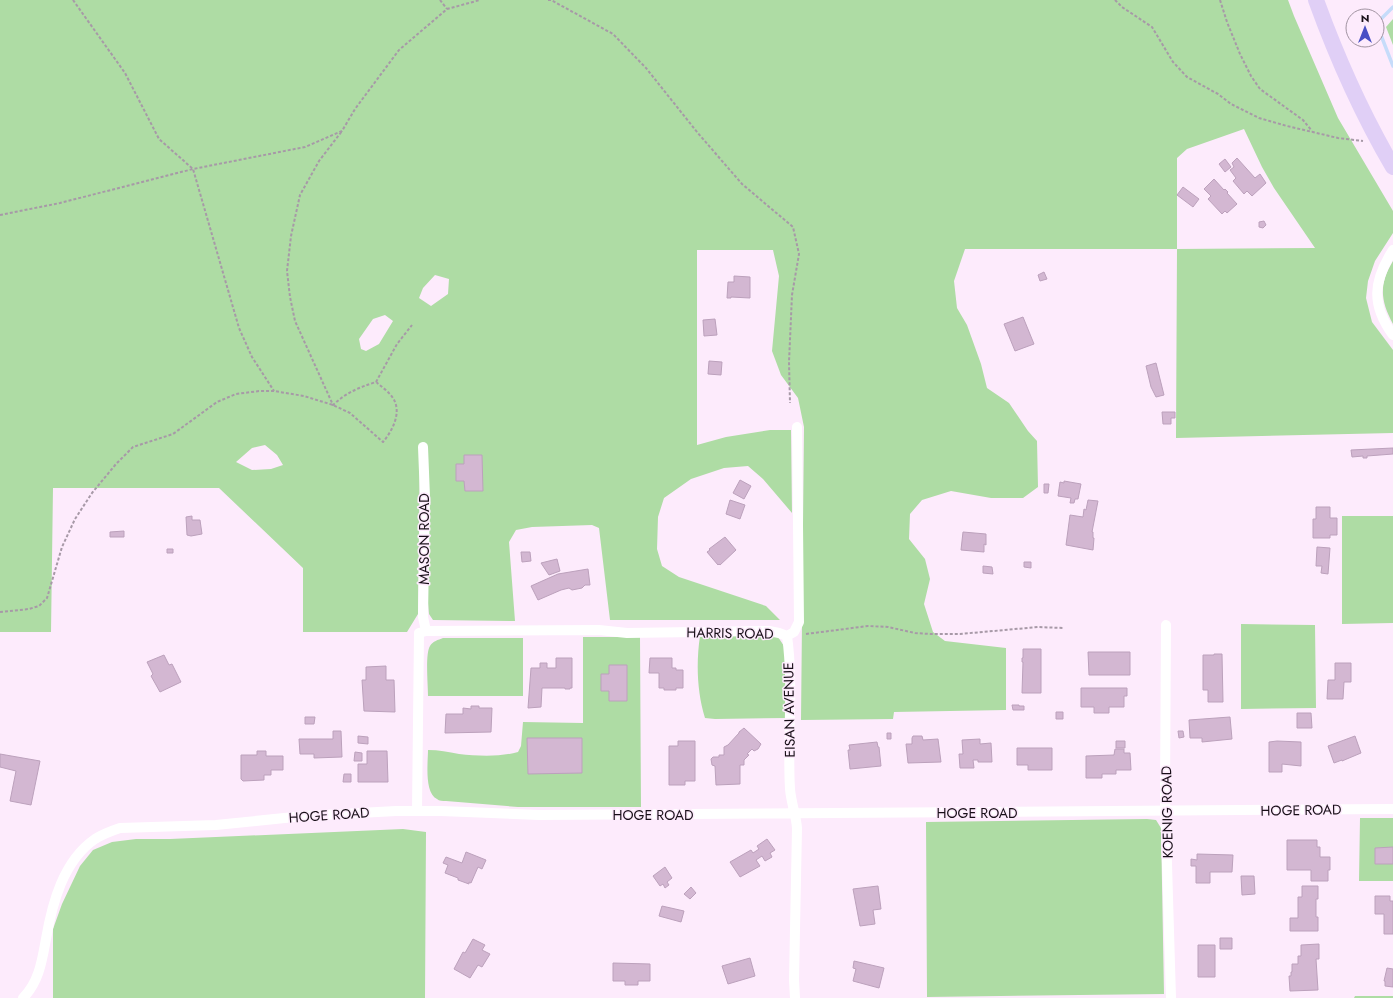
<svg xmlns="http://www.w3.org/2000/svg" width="1393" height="998" font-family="Jost,sans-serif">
<rect width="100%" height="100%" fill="#fdebfc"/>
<!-- green -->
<path fill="#aedca4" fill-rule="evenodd" d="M0,0H1288L1294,16L1338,118L1393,211V233L1375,261L1368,281L1366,298L1372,322L1393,350V433L1176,438L1177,249H965L954,281L957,308L967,325L981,364L987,388L1009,403L1028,431L1037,441L1038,487L1023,498H991L951,491L922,500L910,514L909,539L925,559L930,579L924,604L933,632L945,641L1006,648V710L894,712L893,719L801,720L804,427L798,398L781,375L772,351L779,276L773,250H697V445L726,437L770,430H791L792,513L763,479L748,466L724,468L691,479L664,498L658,517L657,549L662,566L679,577L766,606L780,620H610L599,528L592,525L532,527L516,530L509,542L515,621L433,620L429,614L428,603L420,445L418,614L407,632H303V568L219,488H53L51,632H0ZM1244,129L1262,167L1274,188L1315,248L1177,249V158L1187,149ZM435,275L449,279L448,294L431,306L419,298L423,288ZM385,315L393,321L379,344L366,351L361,349L359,339L373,319ZM265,445L277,455L283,465L271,469L252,470L236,462L252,448Z
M1393,19V45L1386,27Z
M1393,261V324C1380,300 1379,284 1393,261Z
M1342,516H1393V623L1342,624Z
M1241,624L1315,625L1316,708L1241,709Z
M700,636H770L778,637L784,646L786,657V718L715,719L705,718C697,692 696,663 700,636Z
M583,637H640L641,807H518L446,801C443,801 439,801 437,799C424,793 428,762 428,750C439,750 448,752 459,754C478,756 500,757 518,752L521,746L523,722L583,723Z
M443,638H523V696H428C428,684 425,654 430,646C433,641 438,640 443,638Z
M1360,818H1393V881H1359Z
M1147,819L1156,820L1161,828L1164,994L927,997L926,822Z
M403,829L426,832L425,998H53V929L62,904L80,866L93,850L112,842L136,839H170Z
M1355,996H1393V998H1354Z"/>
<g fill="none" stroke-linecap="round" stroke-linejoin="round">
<!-- stream -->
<path stroke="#c6dcfa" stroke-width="3.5" d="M1377,23L1393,7
M1377,25L1393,66"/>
</g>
<!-- building -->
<path fill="#d3b7d2" stroke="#bca1bc" d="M1237,158L1255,178L1260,174L1266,183L1252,196L1247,191L1244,194L1233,181L1236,178L1230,170L1234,167L1232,163Z
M1225,159L1231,167L1225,172L1219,164Z
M1214,179L1224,190L1225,189L1228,192L1227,193L1237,204L1227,213L1225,211L1222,214L1208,199L1211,196L1204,189Z
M1183,187L1199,199L1193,207L1177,195Z
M1264,221L1266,225L1263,228L1259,227V222Z
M1044,272L1047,279L1040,281L1038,275Z
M734,276L750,277V298L731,297V298H727L728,282H734Z
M1023,317L1034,344L1015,351L1004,324Z
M715,319L717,335L704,336L703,320Z
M709,361L722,362L721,375L708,374Z
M1156,363L1164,395L1156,397L1151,387L1146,366Z
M1162,412H1175V418H1171V424H1163Z
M1393,448V454L1367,456V458H1363V456L1352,457L1351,450Z
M464,455H482L483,491H465L464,481H456V464H464Z
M740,480L751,486L744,499L733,493Z
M1064,481L1081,484L1078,499H1075L1074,503H1070L1071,498L1058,496L1060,482L1064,483Z
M1044,484H1049L1048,493H1044Z
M730,500L745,505L740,519L726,514Z
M1088,500L1098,501L1092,532H1093V538H1094L1093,550L1066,545L1070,515L1083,517L1084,509L1086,510Z
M1316,507H1330V518H1337V535H1330V538H1313V519H1316Z
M192,516V520H200L202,534L191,536L187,535L186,517Z
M124,531V537H110V532Z
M963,532L986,534V545L984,544V552L961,550Z
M725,537L736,550L720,565L719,564L718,565L707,552L710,550L709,549Z
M1317,547L1330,548L1328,574L1321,573L1322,566H1316Z
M167,549H173V553H167Z
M521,552H530L531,561L522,562Z
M557,559L560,571L549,575L541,563Z
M1024,562H1031V568L1024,567Z
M983,566L992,567L993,574L983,573Z
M588,569L590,585H585L582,588L572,590L569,588L561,590L538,600L531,586L558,574Z
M1023,649H1041V693H1022L1023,662H1022V658H1023Z
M1088,652H1130V675H1089Z
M1214,654H1222L1223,702H1208V690H1203V655H1214Z
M164,655L169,665L172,664L181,682L160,692L151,676L153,674L147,662Z
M556,658H572V688H570V689H565V688H542L541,707L528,708L531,668H540V663H547V668H556Z
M650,658H672V668H676V670H683V688H676V690H664V688H659V673H649Z
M1335,663H1351V682H1344L1343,699H1327L1328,680H1335Z
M609,665H627V701H609V691H601V674H609Z
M386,666V680H394L395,712L364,711L362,680H366V667Z
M1081,688H1127V696H1124V707H1109V713H1094V707H1081Z
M1012,705H1019V706H1024V710H1013Z
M471,706H479V708H492L491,732L445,733L446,714H463V708L471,709Z
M1056,712H1063V719H1056Z
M1297,713H1311L1312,728H1297Z
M305,717H315L314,724H305Z
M1230,717L1232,739L1202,742V738H1190L1189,720Z
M744,728L761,744L758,749L754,751L752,749L747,754L749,755L744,760V765H740V784L716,785L715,766L712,765L711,759L713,757H719V755H724V747L728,745L739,733V732Z
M333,731H341L342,757L314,758V754H300L299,739H333Z
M1178,731H1183L1184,737L1179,738Z
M887,733H891V739H887Z
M358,736L368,737V744L358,743Z
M913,736H922L923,740L938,739L941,762L908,763L906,744H912V738Z
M1355,736L1361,753L1342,761V760L1334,763L1328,746Z
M527,738H582V773L528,774Z
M980,739V744L991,743L992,762H978V760H973L974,768H960L959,754H963L962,740Z
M678,741H695V781H685V785H669V746H678Z
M1116,741H1125V748H1116Z
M1277,741L1301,742V766L1282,764V772H1269V742Z
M877,742L878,747H879L881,766L850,769L848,750H850L849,745Z
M1017,748H1052V770H1028V765H1017Z
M1115,749H1124V753H1130L1131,770H1116V774H1102V778H1086V756L1114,755Z
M257,751H266V756H283V770H271V775H264V780L243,781L241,779V755H257Z
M367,751H387L388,782H358V764H367Z
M355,752L362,753V761H354Z
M0,754L40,761L31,805L10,801L16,771L0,767Z
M344,774H351V782H343Z
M767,839L775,850L770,853L772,857L765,861L762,856L756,860L760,866L740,877L730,862L751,850L753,853L759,849L757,846Z
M1287,840H1317V847H1320V857H1330V870H1328V881H1311V870H1287Z
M1393,847V864H1375V848Z
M466,852L486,860L482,869L478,867L471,883L469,882V884L458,880V878L445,873L448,865L443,863L446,857L462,863Z
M1197,854L1233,855L1232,872H1210V883H1196V866H1191V859L1197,860Z
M665,867L672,878L667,882L669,885L665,888L663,884L660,886L653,876Z
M1241,876H1254L1255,894L1242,895Z
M878,886L881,909L873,910L875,924L860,926L853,889Z
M1302,886H1318V899H1316V917H1318V931H1290V918H1298V897H1302Z
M691,887L696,893L690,899L684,894Z
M1375,896H1390V901H1393V934H1384V914H1375Z
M662,906L684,911L681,922L659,916Z
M1220,938H1232V949H1220Z
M473,939L485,945L482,950L490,954L482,967L478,965L470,978L454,969L463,952L465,953Z
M1319,944V959H1316L1318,990L1290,991L1289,976H1291V972H1292V964H1298V956H1301V945Z
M1198,945H1215V977H1198Z
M750,958L755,976L728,984L722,966Z
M854,961L884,968L879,988L853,981L856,969L853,968Z
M613,963L650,964V981H638V985H625V981H613Z
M1387,968L1393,969V987L1385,986V981H1384Z"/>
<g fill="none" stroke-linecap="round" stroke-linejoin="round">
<!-- path -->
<path stroke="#a799a7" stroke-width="2" stroke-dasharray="3 2" stroke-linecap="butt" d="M73,0L125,73L159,139L193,169L239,328L252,357L274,391
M440,0L447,9
M548,0H551L613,34L646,68L697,132L742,184L793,227L799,254L792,295L789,362L790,403
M1115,0L1122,7L1152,27L1173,62L1187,77L1218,94L1231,104L1259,118L1287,126L1338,138L1363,141
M1220,0L1227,22L1240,54L1251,76L1260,89L1303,120L1312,131
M0,215L60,203L193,169L305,147L342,131L355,109L399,50L447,9L480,0
M376,382L397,344L412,325
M0,612L29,609L39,606L47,598L62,547L75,519L92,493L116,464L133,447L173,434L217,402L236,394L259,391H274L304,396L333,405L350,413L383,442C393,430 402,412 393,398C389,392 382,387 376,382C358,388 347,392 333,405L295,321L290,297L287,271L291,236L300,195L319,161L342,131
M806,634L868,626L888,627L915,633L930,634H960L1038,627L1063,628"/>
<!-- street -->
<path stroke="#fff" stroke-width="10" d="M1393,250C1373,281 1371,305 1393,335
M423,447L425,497L423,617L426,631
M1166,625L1165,797L1171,998
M787,636C794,686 787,738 790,789C791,802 796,815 797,828L794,980L795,998
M787,636L794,632L799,622L797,427
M417,811L419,633L426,631L599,630L627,633L769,631L779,633L787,636
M23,998C39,982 42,961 46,939C52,904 63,861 95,839C103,834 111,831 120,828L216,825L304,816L396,811H441L539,815L1393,809"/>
<!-- primary -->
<path stroke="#e0cff6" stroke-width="16" d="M1316,0C1337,58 1362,114 1393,167"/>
</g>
<g text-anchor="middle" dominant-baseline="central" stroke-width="3" stroke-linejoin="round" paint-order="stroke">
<!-- street labels -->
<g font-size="14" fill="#180f18" stroke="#fdebfc">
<text transform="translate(424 539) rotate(-90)">MASON ROAD</text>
<text transform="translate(730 633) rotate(1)">HARRIS ROAD</text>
<text transform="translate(789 710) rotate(-91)">EISAN AVENUE</text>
<text transform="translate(1301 810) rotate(-1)">HOGE ROAD</text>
<text transform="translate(1167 812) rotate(-91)">KOENIG ROAD</text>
<text x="977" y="813">HOGE ROAD</text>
<text transform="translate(329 815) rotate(-4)">HOGE ROAD</text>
<text x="653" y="815">HOGE ROAD</text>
</g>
</g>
<!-- north arrow -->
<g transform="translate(1365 28)"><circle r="19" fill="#fdebfc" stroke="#a193a1"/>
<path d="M0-3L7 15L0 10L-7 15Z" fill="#484fc5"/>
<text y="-6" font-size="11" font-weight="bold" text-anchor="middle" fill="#180f18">N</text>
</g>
</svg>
